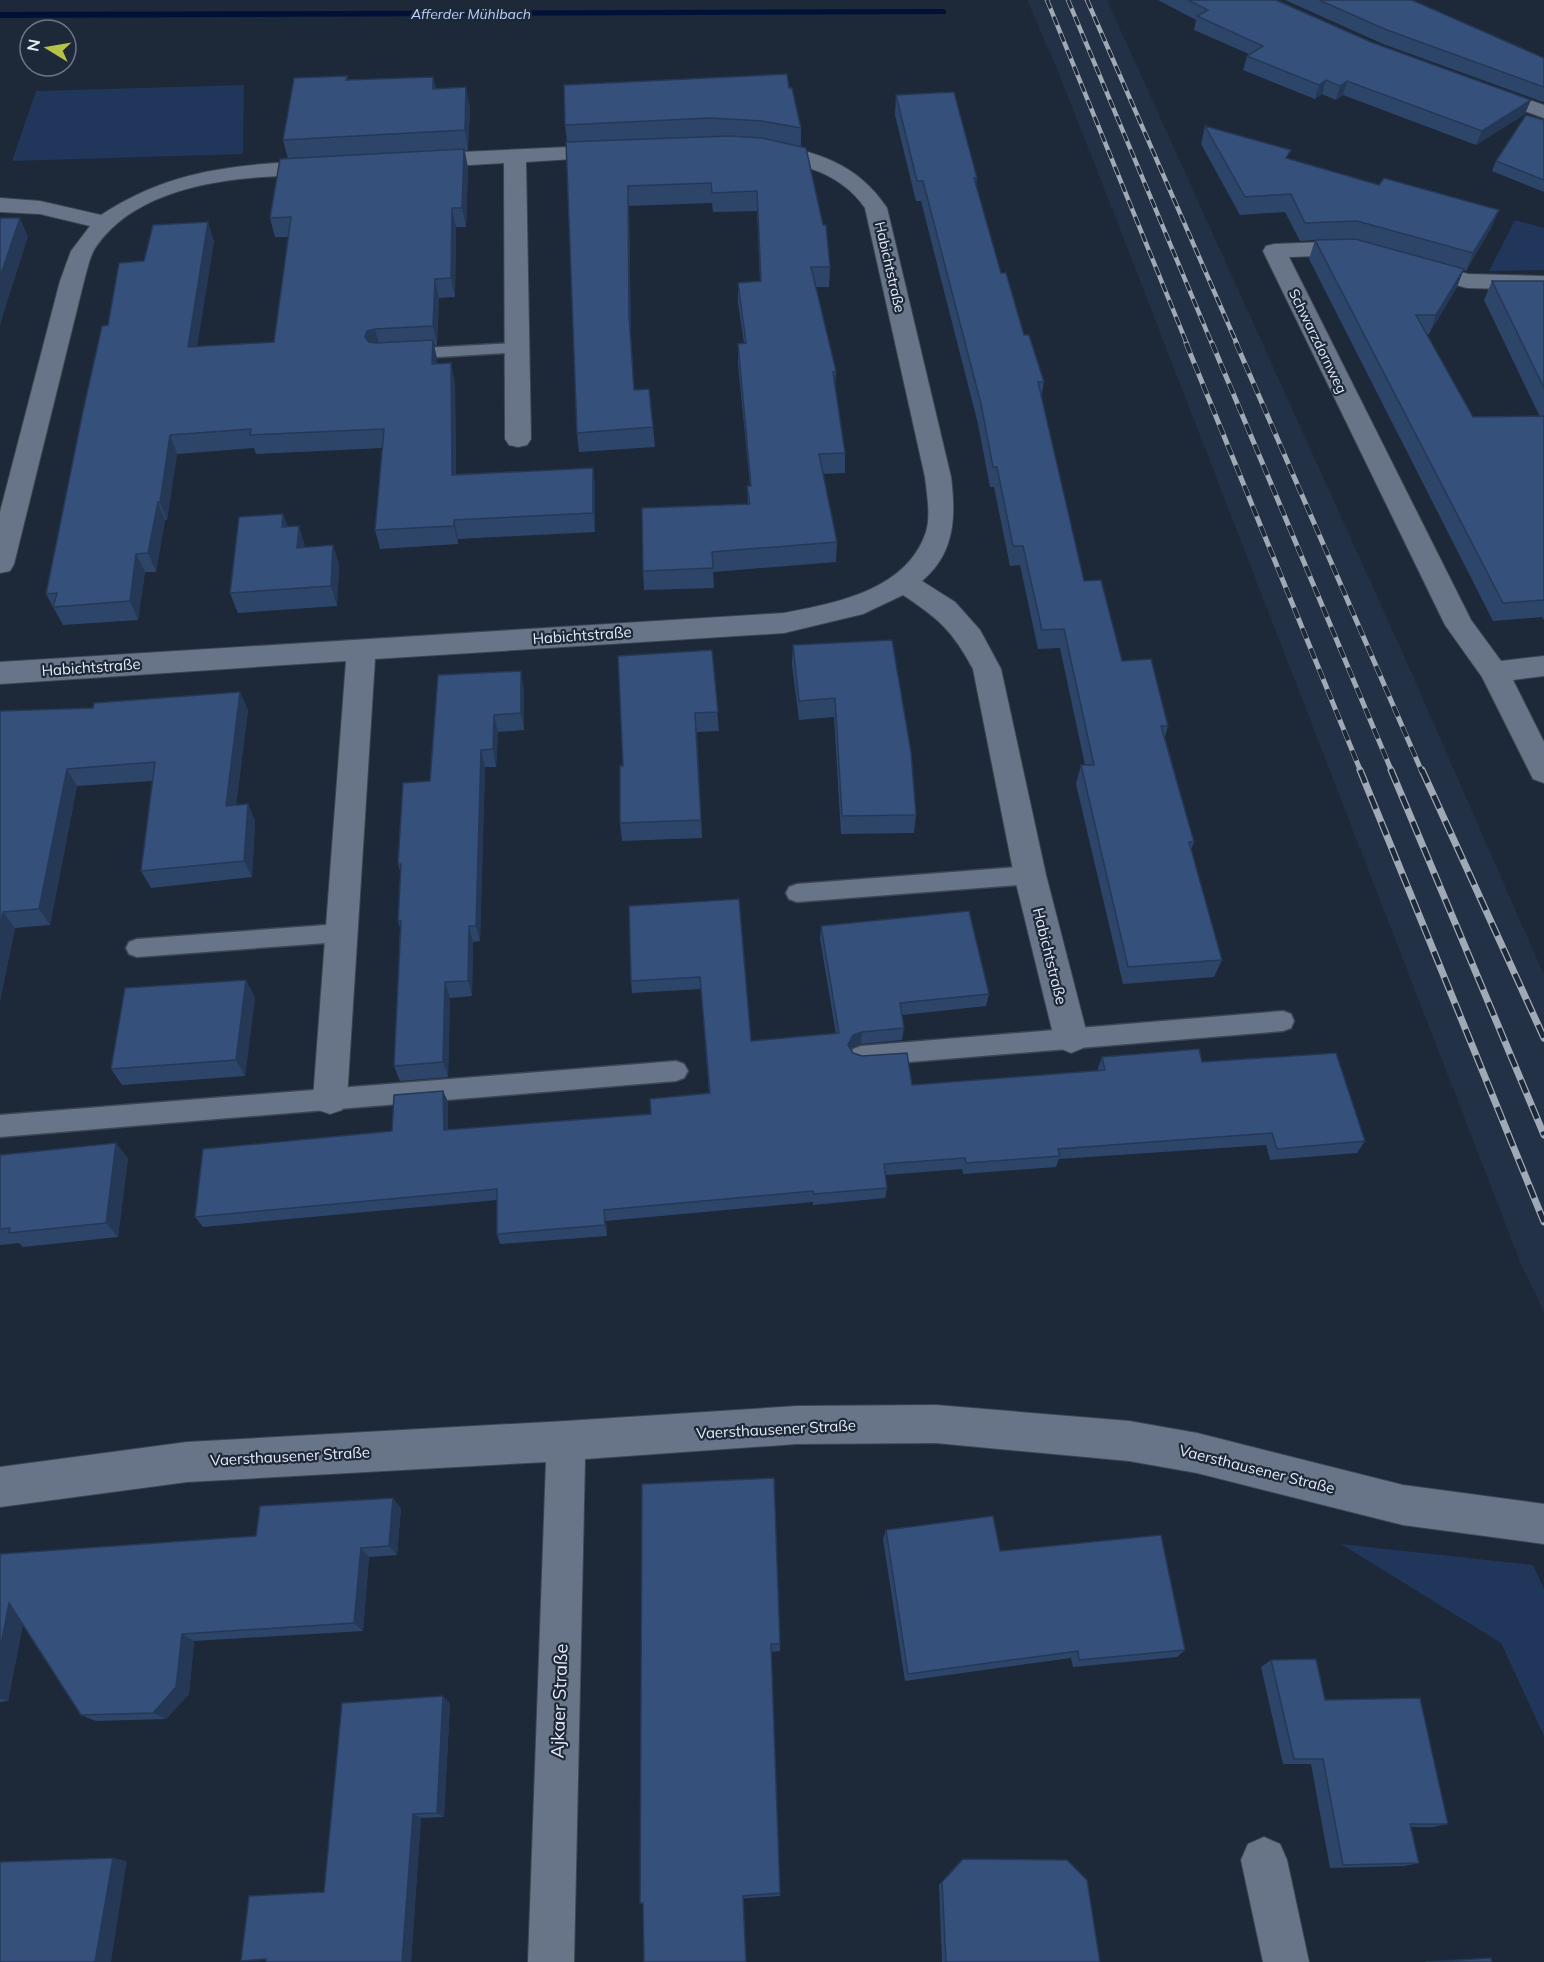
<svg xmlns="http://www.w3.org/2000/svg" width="1544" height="1962" font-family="Mulish,sans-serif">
<rect width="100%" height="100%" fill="#1d2838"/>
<!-- built -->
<path fill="#233146" d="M1027,0H1107L1405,658L1544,975V1312L1521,1264L1113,211L1057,69Z"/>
<!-- green -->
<path fill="#20365a" d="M244,85L243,154L12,161L36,91Z
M1515,220L1544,228V270L1489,271Z
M1341,1544L1533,1565L1544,1589V1736L1501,1643Z"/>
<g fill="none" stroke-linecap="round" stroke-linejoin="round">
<!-- stream -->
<path fill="#001137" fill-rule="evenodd" d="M943,9L946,10V14L0,18V12Z"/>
<defs>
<path id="lane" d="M515,343L521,344L523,348L521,352L406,359L400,358L398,354L400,350L406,349Z
M1030,866L1038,869L1041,875L1038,881L1030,884L797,902L789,899L786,893L789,887L797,884Z
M340,924L348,927L351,933L348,939L340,942L137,957L129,954L126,948L129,942L137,939Z
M1283,1011L1291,1014L1294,1021L1291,1028L1283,1031L861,1066L853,1063L849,1056L853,1049L861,1046Z
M676,1061L684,1064L688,1071L684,1078L676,1081L0,1137V1115Z"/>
<path id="street" d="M1487,85L1544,105V118L1480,95L1477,91L1480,87Z
M765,143C816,151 857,163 887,208L951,477C956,517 955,553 922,581L955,602L980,630L1001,669L1046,875L1088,1038L1083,1048L1071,1053L1059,1048L1054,1038L1014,875L973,669C952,630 939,619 903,595L863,614L784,633L375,659L347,1099L342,1110L330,1114L318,1110L313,1099L346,661L0,684V662L784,613C836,603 907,590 926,532C931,515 927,495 925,477L865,208C840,171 798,164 757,154L754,149L757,144Z
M611,145L619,146L622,151L619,156L526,162L531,439L527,445L518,447L509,445L505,439L504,163L420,168L412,166L409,161L412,156L420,154Z
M324,160L332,162L335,167L332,172C310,177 285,175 262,177C203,181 128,196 94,250C89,259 87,271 84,281L14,564L10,571L0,573V512L60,281L71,251L90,226L40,214L0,212V198L40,201L101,215C174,167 240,165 324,160Z
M1350,241L1366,245L1369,250L1366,255L1358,257L1350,255L1289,257L1471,620L1501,661L1544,656V676L1513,680L1544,742V783L1533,779L1482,677L1445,625L1263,251L1266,246L1274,244Z
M1416,260L1468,274L1544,276V290L1467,288L1408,272L1404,267L1408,262Z
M936,1405L1129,1421L1197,1433L1403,1485L1544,1504V1544L1403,1525L1197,1473L1129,1461L936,1443L797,1444L585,1459L574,1962H528L546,1462L187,1482L0,1507V1467L187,1442L566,1421L797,1406Z
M1264,1837L1280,1844L1287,1860L1309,1962H1263L1241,1860L1248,1844Z"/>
</defs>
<!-- lane casing -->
<use href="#lane" stroke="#3d4553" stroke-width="3"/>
<!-- street casing -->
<use href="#street" stroke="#3d4553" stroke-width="2"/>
<!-- lane -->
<use href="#lane" fill="#687588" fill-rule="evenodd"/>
<!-- street -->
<use href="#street" fill="#687588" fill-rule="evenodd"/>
<defs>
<path id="rail-far2" d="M1047,0L1187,344
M1068,0L1212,344
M1087,0L1237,344"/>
<path id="rail-far1" d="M1186,343L1361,772
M1212,343L1392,772
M1236,343L1422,772"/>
<path id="rail" d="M1360,770L1544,1222
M1391,770L1544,1135
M1422,770L1544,1038"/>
</defs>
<!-- rail-far2 casing -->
<use href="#rail-far2" stroke="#a0a9b5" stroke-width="4.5"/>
<!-- rail-far1 casing -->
<use href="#rail-far1" stroke="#a0a9b5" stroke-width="5"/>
<!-- rail casing -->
<use href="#rail" stroke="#a0a9b5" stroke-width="7"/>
<!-- rail-far2 -->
<use href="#rail-far2" stroke="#1d2838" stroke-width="3" stroke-dasharray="9" stroke-linecap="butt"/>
<!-- rail-far1 -->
<use href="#rail-far1" stroke="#1d2838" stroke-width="4" stroke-dasharray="11" stroke-linecap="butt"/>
<!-- rail -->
<use href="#rail" stroke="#1d2838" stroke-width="4.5" stroke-dasharray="14" stroke-linecap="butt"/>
</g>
<!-- wall -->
<path fill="#2e456a" d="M1158,0H1276L1525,114L1476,145L1343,95L1336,100L1322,94L1315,99L1243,70L1247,56L1249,54L1194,30L1196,20Z
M1285,0H1412L1544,58V101L1543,102L1383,44Z
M347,76L348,80L433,77L436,89L470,107L468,150L465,151L468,168L466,227H456L455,297L439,298L437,345H434L437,359L436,364L455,382L456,474L593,468L595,487V532L458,539V544L380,549L375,530L383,448L256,454L254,448L177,454L167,520H165L156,572H145L138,620L63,625L46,594L108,325L144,261L214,241L197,346L274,342L289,237H275L270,218L288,159L283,140Z
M789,88L801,128V147L830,267L829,287H816L836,371L835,388L845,453V473L823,474L837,542L836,562L713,572L714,588L644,590L643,571L748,504L747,486H750L738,364V344L744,343L738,303V283L760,281L757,211L713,212L712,203L629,206L631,336L634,390L653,427L655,447L579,452L577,433L567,142L565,125Z
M896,95L977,178L976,186L1001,273L1024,335L1044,382L1041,398L1084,581L1122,661L1168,726L1165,737L1194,842L1191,850L1222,960L1214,977L1123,984L1076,784L1081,765H1085L1060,648L1038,649L1020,565L1010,566L994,487H990L978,424L921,201H916L895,115Z
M1544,120V192L1492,171L1496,161Z
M1205,126L1289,159L1379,185L1499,210L1491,228L1466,271L1463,270L1457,287L1429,334H1426L1473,417H1540L1484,300L1492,281H1544V620L1542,617L1493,621L1309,259L1315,240L1300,241L1285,212L1240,215L1201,144Z
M283,514L288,527L305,546V547L333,545L339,565L337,606L238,613L230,593Z
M793,645L911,752L916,815L914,833L841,834L834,717L799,720L792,665Z
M712,650L719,731L697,732L702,838L622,841L620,823L623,766Z
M438,675L524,689V730L498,732L496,767H485L480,941L473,942L472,996L450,998L448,1077L400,1081L394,1066L400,928L398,921L401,874L398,864L430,781Z
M240,692L248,710L236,805L248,804L255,821L252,877L151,888L141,871L152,781L77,786L50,925L15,928L0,1001V711L93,708Z
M739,899L751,1041L836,1034L820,939L821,926L989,994L986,1006L902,1015L904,1028L902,1040L861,1044L852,1047L851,1050L853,1053L912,1085L1098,1071V1068L1102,1057L1202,1062L1365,1141L1357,1153L1270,1160L1266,1145L1059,1159L1056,1167L963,1174L962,1169L885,1175L887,1188L885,1198L813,1205V1202L606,1221L607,1236L500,1244L497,1234V1200L203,1227L195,1217L392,1131L443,1091L448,1102V1130L651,1114L709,1093L701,989L632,993L631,981Z
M255,997L245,1076L122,1085L111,1069Z
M0,1155L128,1158L118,1237L23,1247L19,1243L0,1245Z
M642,1484L780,1644V1651L771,1652L780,1896L643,1905L640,1903Z
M401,1508L397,1555L369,1557L363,1631L194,1641L189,1694L166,1719L96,1721L81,1715L23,1624L8,1701L0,1702V1554L256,1536Z
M886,1530L1000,1551L1185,1650L1177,1657L1073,1667L1071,1658L905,1681L883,1539Z
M1271,1660L1325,1700L1448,1824L1433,1827H1411L1419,1863L1404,1866L1330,1868L1311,1764H1283L1261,1667Z
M450,1703L444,1817L421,1818L411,1962H266V1960L241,1961L324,1892Z
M963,1859L1100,1962H942L939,1885L959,1862Z"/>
<!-- shaded-wall -->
<path fill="#253856" d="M433,77L437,97L433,89Z
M1326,80L1322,94L1315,99L1319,85Z
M1347,81L1343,95L1336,100L1340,86Z
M466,87L470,107L468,150L465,130Z
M1531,100L1525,114L1476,145L1482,131Z
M464,149L468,168L466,227L462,208Z
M628,186L629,206L631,336L636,410L629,316Z
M452,208L456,227L455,297L451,278Z
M1499,210L1491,228L1466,271L1473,253Z
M20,218L28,237L4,312L0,326V277Z
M208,222L214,241L194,366L188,347Z
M1464,269L1457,287L1429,334L1436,315Z
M435,279L439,298L437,345L433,326Z
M375,329L380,348L372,350L365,337L367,331Z
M433,340L437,359L436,383L432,364Z
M451,363L455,382L456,493L452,475Z
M170,435L177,454L167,520L160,502Z
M593,468L595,487V532L593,513Z
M158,502L165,520L156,572L148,553Z
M283,514L290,534L282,527Z
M454,520L458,539V544L454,526Z
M299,526L305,546L304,568L297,548Z
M333,545L339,565L337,606L331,586Z
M136,554L145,572L138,620L130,601Z
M521,671L524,689V730L521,713Z
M240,692L248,710L234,823L226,806Z
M494,715L498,732L496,767L493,749Z
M481,750L485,767L480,941L476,926Z
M67,769L77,786L50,925L39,909Z
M248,804L255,821L252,877L244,861Z
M3,912L15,928L0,1001V926Z
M469,926L473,942L472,996L468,981Z
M246,980L255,997L245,1076L236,1060Z
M445,982L450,998L448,1077L443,1062Z
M862,1032L861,1044L852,1047L847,1057L848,1045L853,1035Z
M443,1091L448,1102V1142L444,1130Z
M116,1143L128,1158L118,1237L106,1223Z
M604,1210L606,1221L607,1236L605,1225Z
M393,1498L401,1508L397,1555L389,1546Z
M361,1548L369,1557L363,1631L354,1623Z
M9,1603L25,1611L8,1701L0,1698V1650Z
M182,1634L194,1641L189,1694L166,1719L153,1713Z
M443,1696L450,1703L444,1817L437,1813Z
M413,1814L421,1818L411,1962H402Z
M113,1858L127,1861L111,1962H95Z"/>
<!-- building -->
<path fill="#35507b" stroke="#253856" stroke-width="1.5" d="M1188,0H1276L1371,42L1531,100L1482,131L1347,81L1340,86L1326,80L1319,85L1247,56L1263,46L1197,16L1208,10Z
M1319,0H1412L1544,58V87L1387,30Z
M787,74L789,88H792L801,128L762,121L711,118L565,125L564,85Z
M347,76L346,80L433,77V89L466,87L465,130L283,140L294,78Z
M954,92L977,178H974L1001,273H1006L1024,335H1029L1044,382H1038L1084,581L1101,580L1122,661L1151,659L1168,726H1161L1194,842H1189L1222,960L1128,967L1081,765H1094L1064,629L1042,630L1023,546H1013L997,467H993L981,404L923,181H917L896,95Z
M1526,115L1544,120V180L1496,161Z
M1205,126L1291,150L1286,158L1379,185L1384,178L1499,210L1473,253L1357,221L1305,223L1291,194L1245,197Z
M729,136L762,138L806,148L823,225H826L830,267H811L836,371L833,372L845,453L819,454L837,542L712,552L713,568L643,571L642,508L750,504L747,486H751L738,344L746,343L738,283L761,281L757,191L712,193L711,183L628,186L629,316L634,390L649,389L653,427L577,433L566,142Z
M464,149L462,208H452L451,278L435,279L433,326L375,329L367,331L365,337L369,342L376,343L433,340L432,364L451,363L452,475L593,468V513L454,520V526L375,530L384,429L250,435L251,429L170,435L160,502H158L148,553L136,554L130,601L53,607L57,593L46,594L83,411L102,326L108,325L119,263L144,261L153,225L208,222L188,347L274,342L291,217L270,218L280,159Z
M0,218H20L0,277Z
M1355,239L1464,269L1436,315H1416L1473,417L1544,416V600L1503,603L1315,240Z
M1492,281H1544V388Z
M283,514L282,527L299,526L297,548L333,545L331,586L230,593L239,517Z
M892,640L911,752L916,815L842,816L835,698L799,701L793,645Z
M712,650L718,712L695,713L701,820L620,823V766H623L618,656Z
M521,671V713L494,715L493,749L481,750L476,926H469L468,981L445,982L443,1062L394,1066L401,921H398L401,864H398L403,783L430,781L438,675Z
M240,692L226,806L248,804L244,861L141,871L155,762L67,769L39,909L3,912L0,926V711L93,708L94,703Z
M739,899L751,1041L839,1033L821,926L969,911L989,994L900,1003L904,1028L862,1032L853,1035L848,1045L853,1053L862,1056L907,1053L912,1085L1105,1070L1102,1057L1199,1049L1202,1062L1336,1053L1365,1141L1277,1149L1272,1133L1058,1149L1060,1156L966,1163L965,1158L884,1164L887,1188L814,1194L813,1191L604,1210L605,1225L497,1234V1189L195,1217L203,1149L392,1131L394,1095L443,1091L444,1130L651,1114L650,1099L710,1093L700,977L631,981L629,906Z
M246,980L236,1060L111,1069L125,988Z
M116,1143L106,1223L9,1233L10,1228L0,1229V1155Z
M774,1478L780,1644H771L780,1893L743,1896L746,1962H644L643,1903H640L642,1484Z
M393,1498L389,1546L361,1548L354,1623L182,1634L176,1687L153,1713L81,1715L9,1603L0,1650V1554L256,1536L260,1506Z
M993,1516L1000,1551L1161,1535L1185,1650L1079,1660L1078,1651L908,1674L886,1530Z
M1316,1659L1325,1700L1420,1698L1448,1824H1410L1419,1863L1343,1865L1323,1759H1294L1271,1660Z
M443,1696L437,1813L413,1814L402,1962H266V1959L241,1961L249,1896L324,1892L342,1703Z
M113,1858L95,1962H0V1862Z
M963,1859L1067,1860L1087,1880L1100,1962H946L942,1882Z
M1491,1958L1492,1962H1426Z"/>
<g text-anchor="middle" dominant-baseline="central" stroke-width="4.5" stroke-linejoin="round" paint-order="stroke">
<!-- far-water labels -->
<g font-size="14" font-style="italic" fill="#b8d3fd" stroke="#1d2838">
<text x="471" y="14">Afferder Mühlbach</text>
</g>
<!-- far-street labels -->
<g font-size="14" fill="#e6edf8" stroke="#1d2838">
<text transform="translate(890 267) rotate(77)">Habichtstraße</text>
<text transform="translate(1318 341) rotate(64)">Schwarzdornweg</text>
</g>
<!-- street labels -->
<g font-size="15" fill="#e6edf8" stroke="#1d2838">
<text transform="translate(582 635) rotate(-4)">Habichtstraße</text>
<text transform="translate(91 667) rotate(-4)">Habichtstraße</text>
<text transform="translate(1050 956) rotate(76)">Habichtstraße</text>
<text transform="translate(776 1429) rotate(-3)">Vaersthausener Straße</text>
<text transform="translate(290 1456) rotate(-3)">Vaersthausener Straße</text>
<text transform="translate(1257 1469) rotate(14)">Vaersthausener Straße</text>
</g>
<!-- near-street labels -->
<g font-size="18" fill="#e6edf8" stroke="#1d2838">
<text transform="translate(559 1701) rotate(-88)">Ajkaer Straße</text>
</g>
</g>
<!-- north arrow -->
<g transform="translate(48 48) rotate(281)"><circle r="28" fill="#1d2838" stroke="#6d7785" stroke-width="1.5"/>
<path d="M0-4.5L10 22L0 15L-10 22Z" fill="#b6c149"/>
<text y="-9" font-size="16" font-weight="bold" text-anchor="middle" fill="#e6edf8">N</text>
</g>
</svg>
